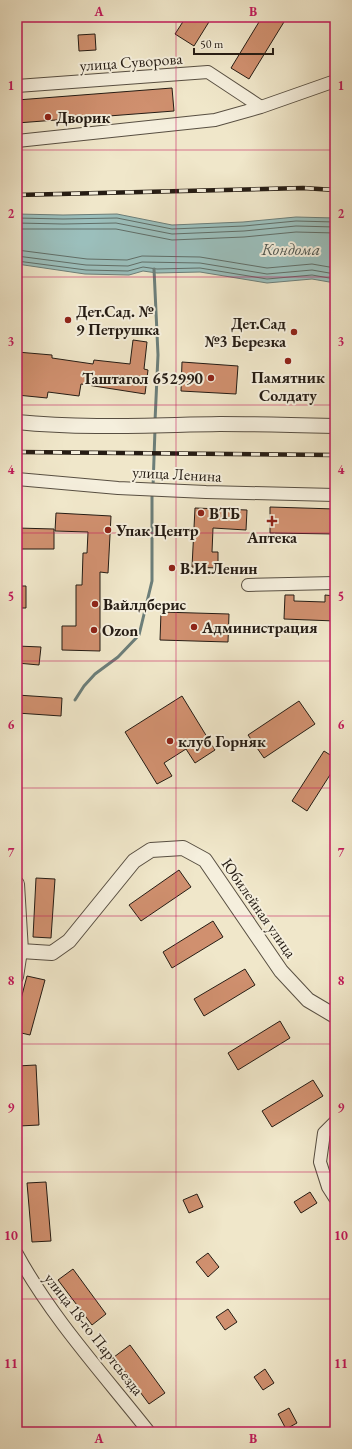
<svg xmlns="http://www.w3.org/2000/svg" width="352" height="1449" font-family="'EB Garamond',serif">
<rect width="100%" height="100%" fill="#f0e7ca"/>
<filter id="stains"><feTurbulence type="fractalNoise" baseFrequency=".005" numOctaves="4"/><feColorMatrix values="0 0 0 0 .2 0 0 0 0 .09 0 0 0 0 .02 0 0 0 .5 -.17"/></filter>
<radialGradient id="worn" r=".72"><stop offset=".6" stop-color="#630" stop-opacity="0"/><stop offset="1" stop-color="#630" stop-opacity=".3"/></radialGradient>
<!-- water -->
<path fill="#9bbfbc" stroke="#6c7e79" d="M17,214L63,215L117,214L172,225L243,222L296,217L335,218V283L312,279L267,283L200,272L157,273L143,271L129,275L85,274L17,264Z"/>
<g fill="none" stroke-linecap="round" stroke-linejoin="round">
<!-- shore -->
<path stroke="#606e68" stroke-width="1" d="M17,218L63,219L117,218L172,229L244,226L296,221L335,222
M17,223L63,224L116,223L172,234L244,231L296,226L335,227
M17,229H116L172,240L244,237L296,232L335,233
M17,250L87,259L127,260L142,256L200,257L267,268L312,264L335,268
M17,256L86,265L128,266L142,262L200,263L267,274L312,270L335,274
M17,261L86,270L128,271L143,267L157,269L200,268L267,279L312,275L335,279"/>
<!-- stream -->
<path stroke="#6c7e79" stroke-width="3" d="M154,269L158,355L155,421
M153,487L155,429
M75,700L84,686L95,674L118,657L139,635L152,581V493"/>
</g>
<!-- building -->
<path fill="#d0906f" stroke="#251c14" d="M186,17H212L194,46L175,34Z
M262,17H287L249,79L231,68Z
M95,34L96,50L79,51L78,35Z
M172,88L174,111L17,123V100Z
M133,340L147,342L144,369L148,370L145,394L81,384L79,396L48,392L47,398L17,395V352L52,355V358L93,364L94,360L130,364Z
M182,362L238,366L236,394L181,391Z
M270,507L335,509V534L270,533Z
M195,508L247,510L246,530L213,528L212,552H218V568L192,567Z
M56,513L111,516L108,573L100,572V651L62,650V626H76V585H82L83,553H87L88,532L55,531Z
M17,528L54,529V549H17Z
M17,586H26V608H17Z
M285,595H294V601L325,602V595L335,596V621L284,619Z
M161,612L229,614L228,642L160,640Z
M17,646L41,647L39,665L17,663Z
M17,695L62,698L61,716L17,713Z
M182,696L215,750L195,763L186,749L164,763L172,776L157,784L125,732Z
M299,701L315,724L264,758L248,735Z
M324,751L335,758V767L307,811L292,801Z
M179,870L191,887L141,921L129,905Z
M36,878L55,879L51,938L33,937Z
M213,921L223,937L172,968L163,952Z
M245,969L255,985L204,1016L194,999Z
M27,976L45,980L30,1035L17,1032V1014Z
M280,1021L290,1038L238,1070L228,1053Z
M36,1065L39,1125L19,1126L17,1066Z
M313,1080L323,1096L272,1127L262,1111Z
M46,1182L51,1241L32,1242L27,1183Z
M310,1192L317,1203L301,1213L294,1202Z
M197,1194L203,1207L189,1213L183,1200Z
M208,1253L219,1267L208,1277L196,1262Z
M73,1269L106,1314L92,1325L58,1280Z
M228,1309L237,1322L225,1330L216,1317Z
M130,1345L165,1393L149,1404L114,1357Z
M265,1369L274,1383L263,1390L254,1377Z
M289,1408L297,1423L286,1429L278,1414Z"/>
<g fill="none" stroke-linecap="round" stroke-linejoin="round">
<defs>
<path id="minor" d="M17,86L208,72L261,107
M17,141L215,120L261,107L335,81
M17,479L118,488L206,492L335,495
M248,585L335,583
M17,977L21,951
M335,1122L324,1133L320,1162L328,1187L335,1198
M17,1254C51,1317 104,1375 149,1432"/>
<path id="tertiary" d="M17,422C85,429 152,425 220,424C258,424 297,425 335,426
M17,884L21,951L52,953L69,941L134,861L151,850L183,848L205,860L281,971L308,1000L335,1016"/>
</defs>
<!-- minor casing -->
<use href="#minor" stroke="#584f42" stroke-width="14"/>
<!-- tertiary casing -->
<use href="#tertiary" stroke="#584f42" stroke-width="16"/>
<!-- minor -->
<use href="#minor" stroke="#f5efdd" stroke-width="12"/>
<!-- tertiary -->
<use href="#tertiary" stroke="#f5efdd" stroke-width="14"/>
<defs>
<path id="rail" d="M17,195L303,188L335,190
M17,452L335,455"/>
</defs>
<!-- rail casing -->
<use href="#rail" stroke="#251c14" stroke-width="4.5"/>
<!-- rail -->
<use href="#rail" stroke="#f5efdd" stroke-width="3" stroke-dasharray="9" stroke-linecap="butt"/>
</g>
<!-- grid -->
<path fill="none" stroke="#c2185b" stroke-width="1" stroke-opacity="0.55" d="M176,17V1432M17,150H335M17,277H335M17,405H335M17,533H335M17,661H335M17,788H335M17,916H335M17,1044H335M17,1172H335M17,1299H335"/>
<!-- markers -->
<g fill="#8f2418" stroke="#f5efdd" stroke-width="1.5">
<circle cx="48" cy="117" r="4"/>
<circle cx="68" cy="320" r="4"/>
<circle cx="294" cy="332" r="4"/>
<circle cx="288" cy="361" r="4"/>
<circle cx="211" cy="378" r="4"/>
<circle cx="201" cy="513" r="4"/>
<path d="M270 515h4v4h4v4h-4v4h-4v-4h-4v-4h4z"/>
<circle cx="108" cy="530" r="4"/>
<circle cx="172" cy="568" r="4"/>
<circle cx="95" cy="604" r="4"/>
<circle cx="194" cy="627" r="4"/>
<circle cx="94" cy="630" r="4"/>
<circle cx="170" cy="741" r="4"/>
</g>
<g text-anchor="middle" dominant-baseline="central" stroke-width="4" stroke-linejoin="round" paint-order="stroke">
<!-- street labels -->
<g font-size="16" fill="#251c14" stroke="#f5efdd">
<text transform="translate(131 62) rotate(-4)">улица Суворова</text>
<text transform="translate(177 474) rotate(3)">улица Ленина</text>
<text transform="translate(259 908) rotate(55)">Юбилейная улица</text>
<text transform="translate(94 1334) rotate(52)">улица 18-го Партсьезда</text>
</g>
<!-- poi labels -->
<g font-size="16" font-weight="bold" fill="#251c14" stroke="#f5efdd" text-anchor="start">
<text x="56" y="117">Дворик</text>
<text x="76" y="311">Дет.Сад. №<tspan x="76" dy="18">9 Петрушка</tspan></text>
<text x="286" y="323" text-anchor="end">Дет.Сад<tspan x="286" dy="18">№3 Березка</tspan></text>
<text x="288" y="377" text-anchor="middle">Памятник<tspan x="288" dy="18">Солдату</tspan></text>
<text x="203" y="378" text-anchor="end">Таштагол 652990</text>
<text x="209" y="513">ВТБ</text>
<text x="116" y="530">Упак Центр</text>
<text x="272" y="537" text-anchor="middle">Аптека</text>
<text x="180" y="568">В.И.Ленин</text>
<text x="103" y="604">Вайлдберис</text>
<text x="202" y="627">Администрация</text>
<text x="102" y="630">Ozon</text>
<text x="178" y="741">клуб Горняк</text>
</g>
<!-- water labels -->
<g font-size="17" font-style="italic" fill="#4e554f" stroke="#f5efdd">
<text x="291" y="249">Кондома</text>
</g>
</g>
<!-- margin -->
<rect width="352" height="1449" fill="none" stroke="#f0e7ca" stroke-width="44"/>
<!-- scale -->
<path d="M194 48v6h79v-6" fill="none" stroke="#251c14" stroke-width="2"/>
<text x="200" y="48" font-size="12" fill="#251c14" stroke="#f5efdd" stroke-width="3" paint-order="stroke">50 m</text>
<rect x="22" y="22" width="308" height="1405" fill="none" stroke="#c2185b" stroke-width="1.5"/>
<g font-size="13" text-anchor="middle" font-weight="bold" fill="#c2185b">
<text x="99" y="16">A</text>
<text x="253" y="16">B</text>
<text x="11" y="90">1</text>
<text x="341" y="90">1</text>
<text x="11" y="218">2</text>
<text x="341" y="218">2</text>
<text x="11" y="346">3</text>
<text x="341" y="346">3</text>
<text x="11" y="474">4</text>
<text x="341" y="474">4</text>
<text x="11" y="601">5</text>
<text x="341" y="601">5</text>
<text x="11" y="729">6</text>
<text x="341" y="729">6</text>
<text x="11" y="857">7</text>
<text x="341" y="857">7</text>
<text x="11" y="985">8</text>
<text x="341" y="985">8</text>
<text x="11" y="1112">9</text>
<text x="341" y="1112">9</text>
<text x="11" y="1240">10</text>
<text x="341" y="1240">10</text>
<text x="11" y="1368">11</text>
<text x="341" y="1368">11</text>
<text x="99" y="1443">A</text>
<text x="253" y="1443">B</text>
</g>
<rect width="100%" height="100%" filter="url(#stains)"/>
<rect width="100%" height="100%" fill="url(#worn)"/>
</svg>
